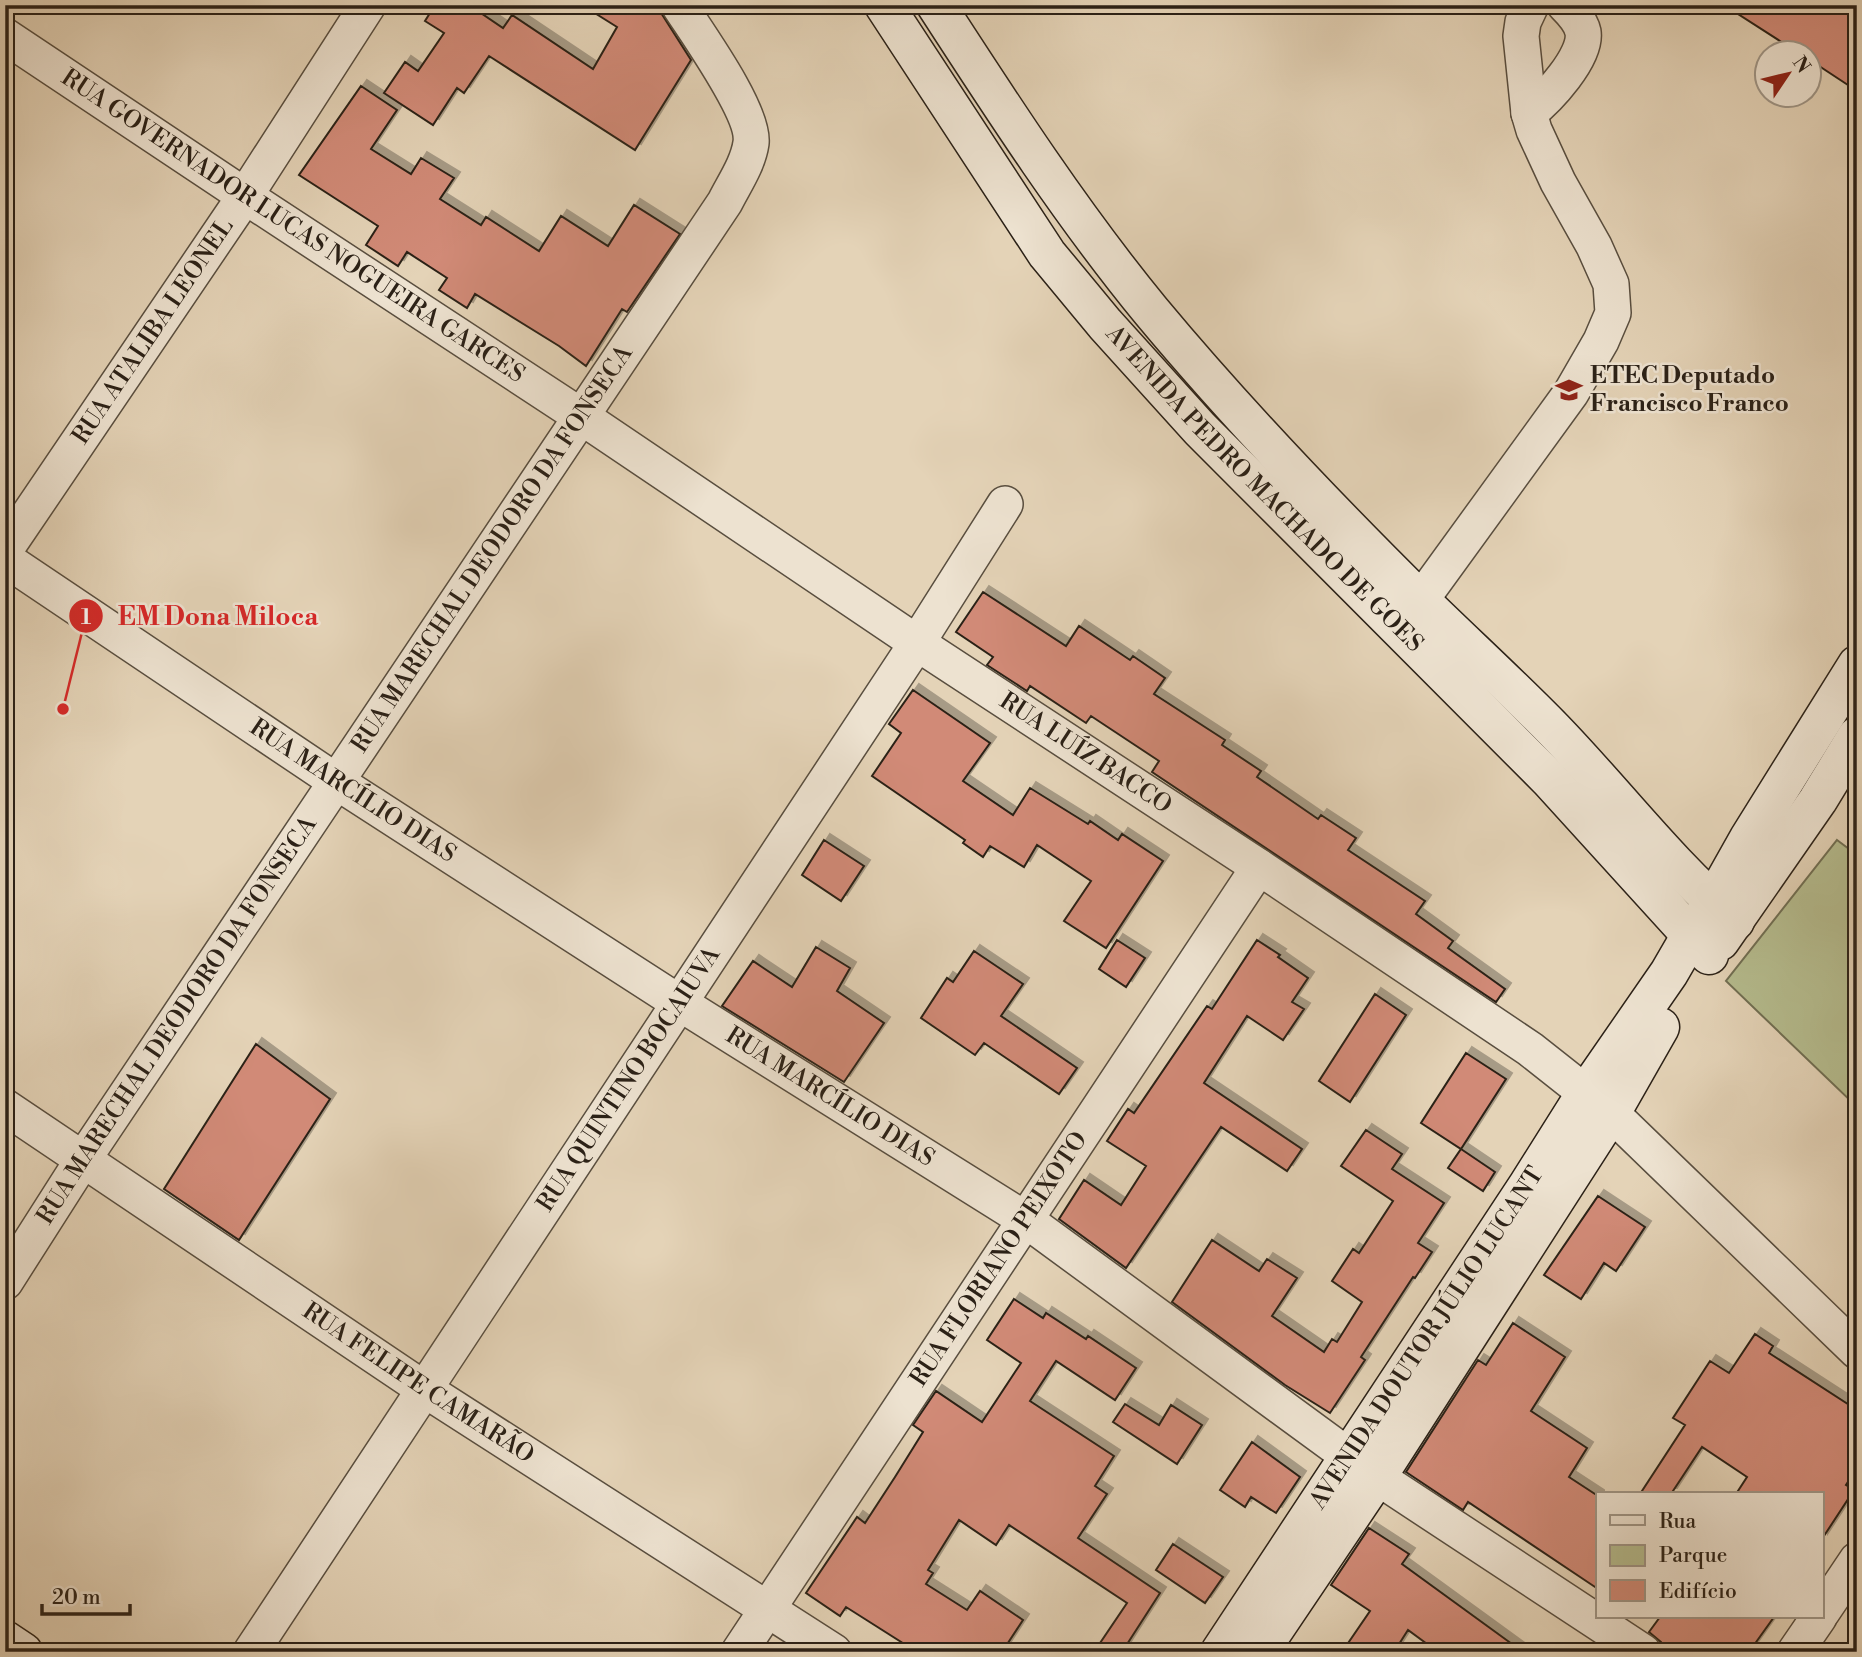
<svg xmlns="http://www.w3.org/2000/svg" width="1862" height="1657" font-family="'Libre Bodoni',serif">
<defs>
<filter id="shadow"><feDropShadow dx="6" dy="-6" stdDeviation="0" flood-color="#0004"/></filter>
</defs>
<rect width="100%" height="100%" fill="#e4d3b7"/>
<filter id="stains"><feTurbulence type="fractalNoise" baseFrequency=".00286" numOctaves="4"/><feColorMatrix values="0 0 0 0 .2 0 0 0 0 .09 0 0 0 0 .02 0 0 0 .5 -.17"/></filter>
<radialGradient id="worn" r=".72"><stop offset=".6" stop-color="#630" stop-opacity="0"/><stop offset="1" stop-color="#630" stop-opacity=".3"/></radialGradient>
<!-- green -->
<path fill="#b5bc8e" stroke="#706e52" stroke-width="2" d="M1837,840L1857,855V1107L1726,981Z"/>
<!-- building -->
<path fill="#d18a77" stroke="#2b2117" stroke-width="2" filter="url(#shadow)" d="M435,5H469L503,28L512,15L593,69L617,27L582,5H656L691,60L635,150L489,56L464,93L457,88L433,125L384,93L405,62L418,71L444,33L425,21Z
M1724,5H1857V91L1810,60V52H1797Z
M361,86L397,110L371,149L411,174L421,158L454,178L440,199L481,225L486,217L539,251L561,216L608,246L634,205L680,234L627,312L622,309L586,366L559,346L475,294L467,308L439,290L447,278L407,252L398,266L366,245L378,226L299,175Z
M983,592L1066,646L1079,626L1130,660L1133,656L1165,678L1154,694L1225,740L1222,745L1261,771L1257,777L1318,819L1321,815L1356,838L1348,850L1425,901L1416,914L1453,941L1448,948L1505,989L1496,1002L1152,772L1159,761L1091,716L1086,723L1030,686L1027,691L987,665L993,657L956,632Z
M913,690L990,743L963,781L1013,815L1030,788L1088,824L1090,821L1118,840L1122,834L1163,861L1106,948L1064,921L1091,881L1037,845L1024,867L990,846L983,857L963,843L965,840L872,776L901,733L889,724Z
M824,840L864,866L841,901L802,875Z
M1117,940L1145,958L1126,987L1099,969Z
M1257,940L1280,955L1278,957L1308,978L1292,1002L1304,1009L1283,1040L1247,1016L1204,1083L1302,1149L1287,1171L1221,1127L1126,1268L1059,1219L1084,1180L1121,1205L1146,1166L1107,1141L1128,1109L1134,1113L1207,1006L1212,1009Z
M816,947L850,968L837,991L884,1023L844,1082L722,1006L753,961L792,987Z
M974,951L1023,984L1001,1016L1077,1068L1059,1094L984,1043L975,1055L921,1018L947,978L953,982Z
M1375,994L1406,1015L1350,1102L1319,1081Z
M256,1044L330,1099L239,1240L164,1189Z
M1466,1053L1506,1079L1461,1149L1421,1123Z
M1366,1130L1402,1154L1392,1169L1444,1203L1418,1243L1432,1252L1415,1278L1413,1277L1361,1357L1365,1360L1330,1413L1285,1385L1172,1302L1212,1240L1259,1271L1267,1259L1297,1278L1272,1316L1324,1352L1332,1339L1337,1342L1362,1302L1332,1281L1353,1249L1359,1253L1393,1201L1341,1166Z
M1461,1149L1495,1172L1483,1191L1448,1168Z
M1598,1196L1645,1227L1616,1271L1604,1263L1581,1299L1544,1275Z
M1014,1299L1043,1318L1046,1313L1086,1339L1088,1336L1136,1368L1115,1400L1056,1361L1030,1401L1114,1456L1095,1486L1107,1494L1078,1538L1160,1593L1122,1652H1094L1127,1603L1009,1525L996,1545L959,1520L928,1570L933,1573L926,1584L967,1610L980,1591L1023,1620L1002,1652H917L846,1607L840,1616L806,1593L857,1517L865,1523L895,1477L923,1432L913,1425L936,1391L982,1422L1021,1363L987,1340Z
M1513,1323L1565,1357L1531,1411L1587,1448L1569,1477L1598,1496V1589L1468,1502L1463,1510L1406,1472L1478,1360L1486,1365Z
M1755,1334L1773,1346L1769,1353L1857,1410V1468L1846,1485L1854,1490L1822,1539V1494H1736L1747,1477L1702,1447L1671,1494H1640L1685,1425L1673,1418L1710,1361L1729,1373Z
M1125,1404L1159,1425L1171,1405L1202,1425L1177,1464L1113,1422Z
M1252,1442L1300,1477L1276,1513L1251,1497L1245,1507L1220,1490Z
M1369,1528L1409,1554L1402,1564L1523,1652H1438L1408,1630L1394,1652H1342L1370,1611L1331,1585Z
M1173,1544L1223,1577L1205,1603L1156,1570Z
M1660,1617H1774L1749,1652H1663L1661,1642L1649,1632Z"/>
<g fill="none" stroke-linecap="round" stroke-linejoin="round">
<defs>
<g id="street">
<path id="s1" d="M5,36L245,196L582,417L917,643L1259,867L1530,1049L1611,1113L1857,1351"/>
<path d="M1529,113C1547,99 1587,57 1583,32C1581,22 1572,12 1565,5"/>
<path id="s2" d="M5,550L245,196L368,5"/>
<path id="s3" d="M5,559L337,782L678,1002L1026,1220L1377,1477L1643,1652"/>
<path d="M1420,601L1571,393L1601,341L1613,313L1611,284L1594,246L1558,182L1534,130L1529,113L1521,36L1523,22L1531,5"/>
<path id="s4" d="M5,1107L424,1389L834,1652"/>
<path id="s5" d="M5,1282L84,1158L725,202C734,184 748,164 751,143C755,113 697,33 679,5"/>
<path d="M1822,1612L1857,1560"/>
<path id="s6" d="M251,1652L917,643L1005,504"/>
<path id="s7" d="M739,1652L1259,867"/>
<path d="M1795,1652L1819,1617"/>
</g>
<g id="secondary">
<path id="s8" d="M884,5L1047,254L1105,324L1200,429L1549,779L1709,955"/>
<path d="M936,5C1004,110 1072,215 1151,311C1235,412 1328,509 1422,602C1466,645 1511,686 1554,730C1615,793 1668,864 1735,921"/>
<path d="M1720,941L1818,800L1857,736"/>
<path d="M5,1640L23,1652"/>
<path id="s9" d="M1220,1652L1528,1185L1586,1093L1669,973L1691,935L1713,902L1749,838L1857,665"/>
<path d="M1259,1652L1377,1477L1611,1113L1660,1027"/>
</g>
</defs>
<!-- street casing -->
<use href="#street" stroke="#594e3f" stroke-width="38"/>
<!-- secondary casing -->
<use href="#secondary" stroke="#2b2117" stroke-width="41"/>
<!-- street -->
<use href="#street" stroke="#ede2d0" stroke-width="35"/>
<!-- secondary -->
<use href="#secondary" stroke="#ede2d0" stroke-width="38"/>
</g>
<!-- icons -->
<defs>
<symbol id="university-bare" viewBox="-9 -9 18 18"><path d="M0-5L7-2L0 1L-7-2ZM-4 1L0 2.5L4 1V4Q0 6-4 4Z" fill="#8f2418" stroke="#ede2d0" stroke-width="2.5" paint-order="stroke"/></symbol>
</defs>
<g fill-rule="evenodd">
<use href="#university-bare" x="1550" y="371" width="38" height="38"/>
</g>
<g text-anchor="middle" dominant-baseline="central" stroke-width="5" stroke-linejoin="round" paint-order="stroke">
<!-- street labels -->
<g font-size="24" fill="#2b2117" stroke="#ede2d0">
<text stroke="none"><textPath href="#s1" startOffset="345">RUA GOVERNADOR LUCAS NOGUEIRA GARCES</textPath></text>
<text stroke="none"><textPath href="#s2" startOffset="264">RUA ATALIBA LEONEL</textPath></text>
<text stroke="none"><textPath href="#s8" startOffset="618">AVENIDA PEDRO MACHADO DE GOES</textPath></text>
<text stroke="none"><textPath href="#s5" startOffset="880">RUA MARECHAL DEODORO DA FONSECA</textPath></text>
<text stroke="none"><textPath href="#s1" startOffset="1297">RUA LUÍZ BACCO</textPath></text>
<text stroke="none"><textPath href="#s3" startOffset="418">RUA MARCÍLIO DIAS</textPath></text>
<text stroke="none"><textPath href="#s5" startOffset="313">RUA MARECHAL DEODORO DA FONSECA</textPath></text>
<text stroke="none"><textPath href="#s6" startOffset="686">RUA QUINTINO BOCAIUVA</textPath></text>
<text stroke="none"><textPath href="#s3" startOffset="985">RUA MARCÍLIO DIAS</textPath></text>
<text stroke="none"><textPath href="#s7" startOffset="471">RUA FLORIANO PEIXOTO</textPath></text>
<text stroke="none"><textPath href="#s9" startOffset="376">AVENIDA DOUTOR JÚLIO LUCANT</textPath></text>
<text stroke="none"><textPath href="#s4" startOffset="497">RUA FELIPE CAMARÃO</textPath></text>
</g>
<!-- poi labels -->
<g font-size="24" font-weight="bold" fill="#2b2117" stroke="#ede2d0" text-anchor="start">
<text x="1590" y="376">ETEC Deputado<tspan x="1590" dy="28">Francisco Franco</tspan></text>
</g>
</g>
<!-- callouts -->
<path fill="none" stroke="#d62828" stroke-width="2.5" d="M63 709L86 616"/>
<g fill="#d62828" stroke="#ede2d0" stroke-width="2.5">
<circle cx="63" cy="709" r="7"/>
<circle cx="86" cy="616" r="18"/>
</g>
<g font-size="21" text-anchor="middle" font-weight="bold" fill="#fff">
<text x="86" y="624">1</text>
</g>
<g font-size="26" text-anchor="middle" font-weight="bold" fill="#d62828" stroke="#ede2d0" stroke-width="5" stroke-linejoin="round" paint-order="stroke">
<text x="218" y="625">EM Dona Miloca</text>
</g>
<!-- margin -->
<rect width="1862" height="1657" fill="none" stroke="#e4d3b7" stroke-width="28"/>
<rect x="7" y="7" width="1848" height="1643" fill="none" stroke="#2b2117" stroke-width="3.5"/>
<rect x="14" y="14" width="1834" height="1629" fill="none" stroke="#2b2117" stroke-width="2"/>
<!-- legend -->
<rect x="1596" y="1492" width="228" height="126" fill="#ede2d0" stroke="#9f9586" stroke-width="2"/>
<rect x="1610" y="1515" width="35" height="10" fill="#ede2d0" stroke="#9f9586" stroke-width="2"/>
<text x="1659" y="1528" font-size="21" fill="#2b2117">Rua</text>
<rect x="1610" y="1545" width="35" height="21" fill="#b5bc8e" stroke="#9f9586" stroke-width="2"/>
<text x="1659" y="1562" font-size="21" fill="#2b2117">Parque</text>
<rect x="1610" y="1580" width="35" height="21" fill="#d18a77" stroke="#9f9586" stroke-width="2"/>
<text x="1659" y="1598" font-size="21" fill="#2b2117">Edifício</text>
<!-- north arrow -->
<g transform="translate(1788 74) rotate(55)"><circle r="33" fill="#ede2d0" stroke="#9f9586" stroke-width="2"/>
<path d="M0-5L12 26L0 18L-12 26Z" fill="#8f2418"/>
<text y="-10" font-size="19" font-weight="bold" text-anchor="middle" fill="#2b2117">N</text>
</g>
<!-- scale -->
<path d="M42 1604v10h88v-10" fill="none" stroke="#2b2117" stroke-width="3.5"/>
<text x="52" y="1604" font-size="21" fill="#2b2117" stroke="#ede2d0" stroke-width="5" paint-order="stroke">20 m</text>
<rect width="100%" height="100%" filter="url(#stains)"/>
<rect width="100%" height="100%" fill="url(#worn)"/>
</svg>
